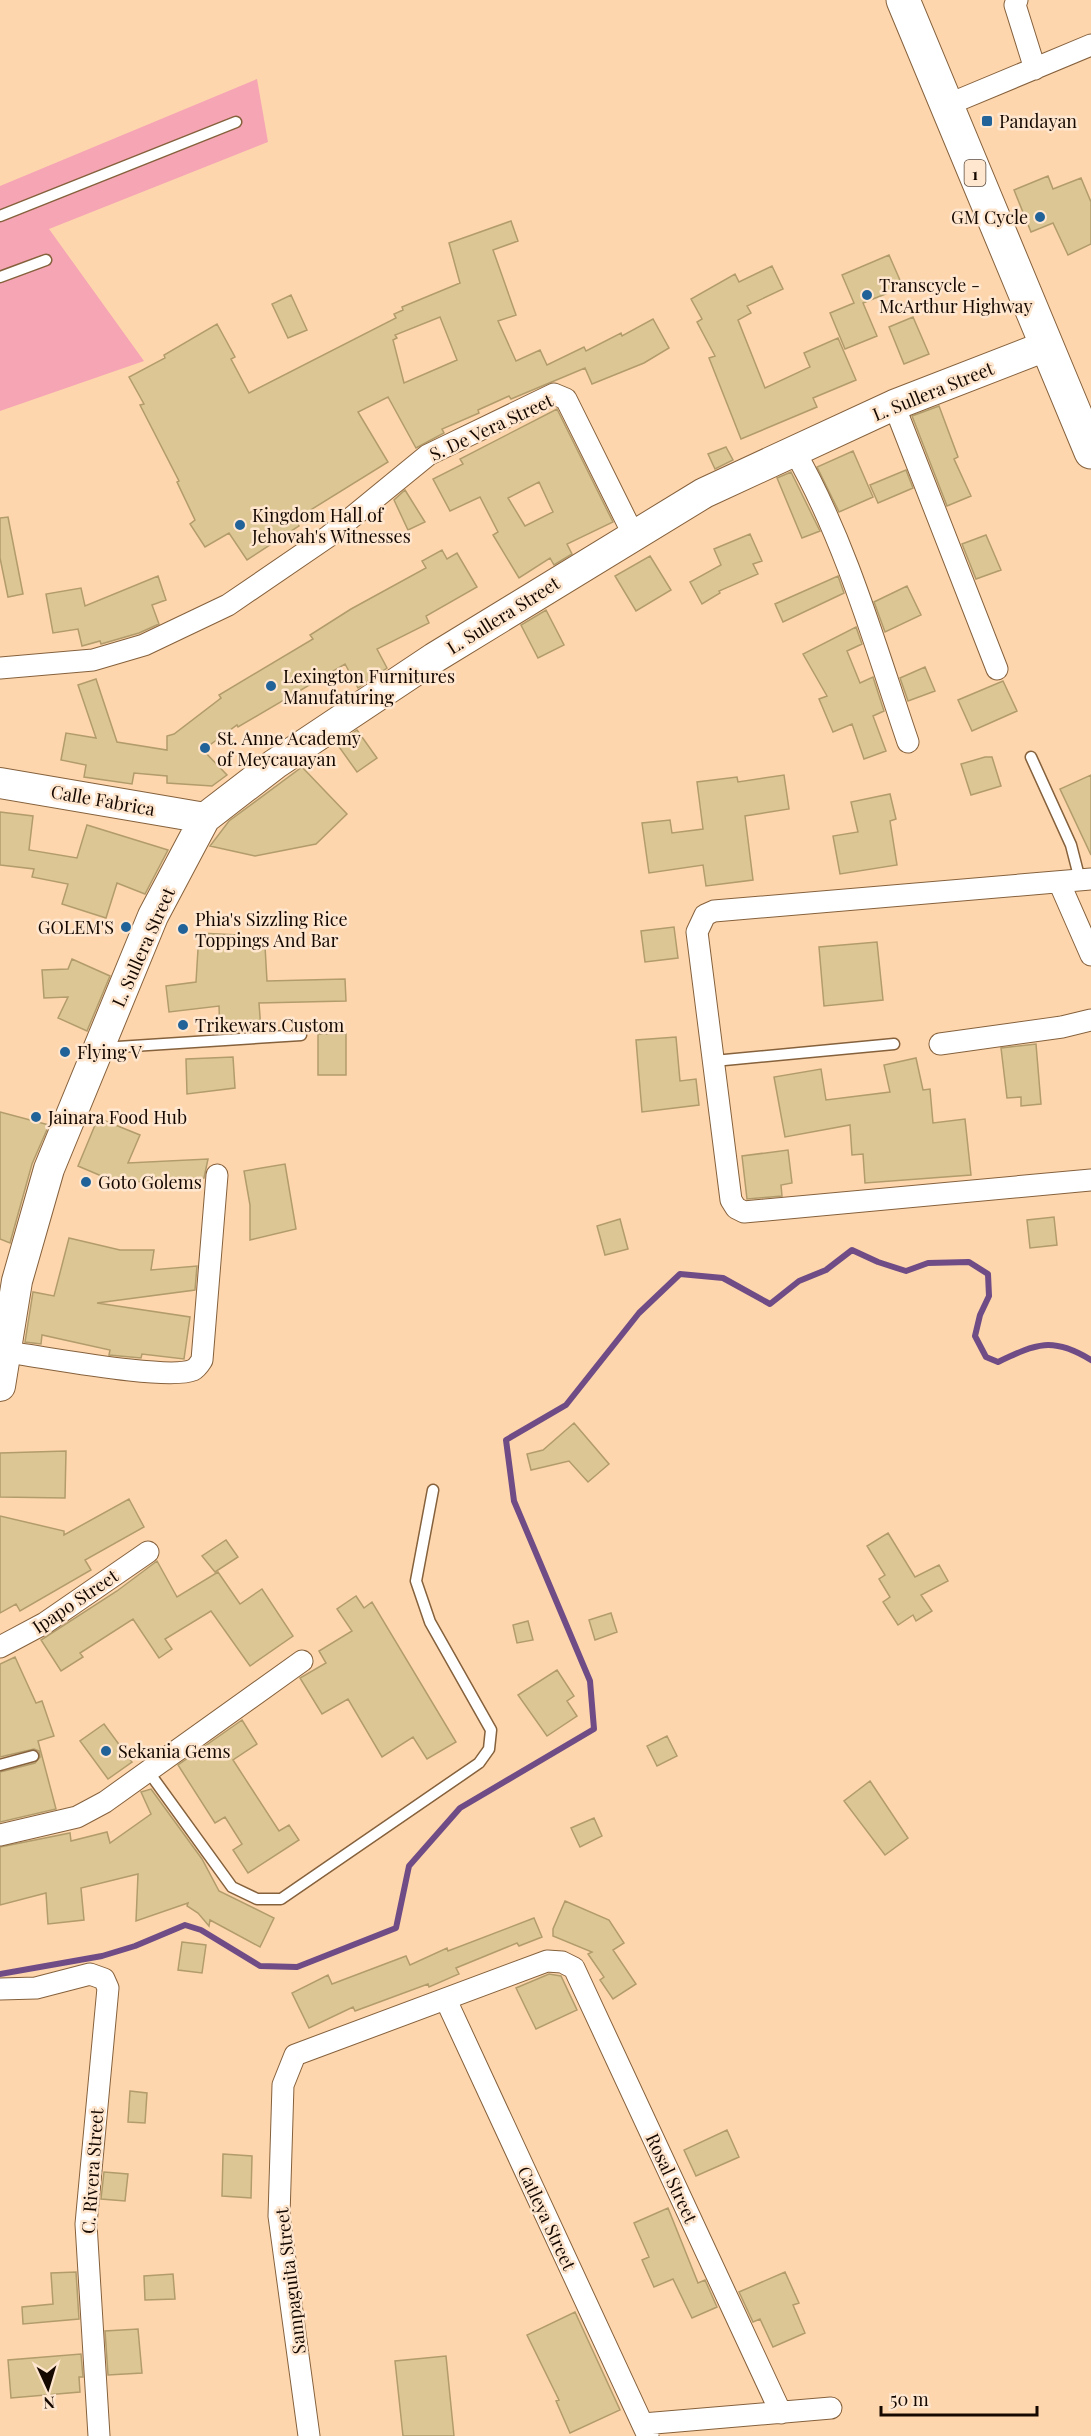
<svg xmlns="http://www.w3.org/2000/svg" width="1091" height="2436" font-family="'Playfair Display',serif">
<rect width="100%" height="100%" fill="#fed6ad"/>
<!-- green -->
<path fill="#f5a5b4" d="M257,79L268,142L49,229L144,361L0,411V186Z"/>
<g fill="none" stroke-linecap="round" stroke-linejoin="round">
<!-- stream -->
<path stroke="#6f4c86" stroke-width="6" d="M0,1974L102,1956L135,1946L185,1925L201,1930L260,1966L297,1967L396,1928L409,1866L460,1808L594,1729L590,1681L514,1501L506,1440L566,1405L639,1313L680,1274L723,1278L770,1304L799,1281L826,1270L852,1250L878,1262L906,1271L928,1263L969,1262L988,1274L989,1296L980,1315L975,1336L986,1357L998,1362C1036,1344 1052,1336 1091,1360"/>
</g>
<!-- building -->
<path fill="#dcc694" stroke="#b29c6c" stroke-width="1.5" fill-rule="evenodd" d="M1048,176L1053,189L1081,178L1091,202V244L1068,255L1053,223L1031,232L1014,190Z
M511,221L518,241L493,250L516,315L498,321L516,361L540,350L547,365L584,347L586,351L621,333L622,336L653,319L669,348L644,363L592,384L585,368L511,399L509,396L478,410L479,413L442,429L444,433L416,448L388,397L358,412L388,462L296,519L299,526L247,560L229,533L205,547L190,524L195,520L177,482L179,481L140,405L144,404L129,377L165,358L164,355L217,324L235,357L231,359L249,393L396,318L394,314L403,310L402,307L460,283L449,243ZM440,317L457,360L404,383L393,340L397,338L395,335Z
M889,255L903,287L863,303L877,336L845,349L830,313L854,303L842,275Z
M772,266L783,289L747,306L751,313L738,320L765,388L810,367L804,353L838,338L856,380L813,398L817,407L741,439L709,358L715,356L697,322L702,319L691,299L735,274L739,282Z
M291,295L307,330L288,338L272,304Z
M913,317L929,354L904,364L889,327Z
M939,406L958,457L954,459L971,496L947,506L912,416Z
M557,409L613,522L567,544L572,554L554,565L550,558L519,578L493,535L498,532L480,497L450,511L433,479L463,464L460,459ZM539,482L553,512L525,526L508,498Z
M726,447L733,460L715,469L708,454Z
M853,451L873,497L839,512L817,467Z
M906,470L913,488L878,503L870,485Z
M791,472L820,531L802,538L777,478Z
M405,490L425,522L408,530L394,500Z
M8,517L23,594L8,597L0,558V518Z
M750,534L762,561L753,564L758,574L719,591L720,593L702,604L690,582L721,565L714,549Z
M986,535L1001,570L976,579L962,544Z
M442,550L447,559L457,553L477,587L426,616L429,623L377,649L387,668L358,688L345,664L238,727L237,725L203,750L227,775L212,786L167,783V776L134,773L132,784L84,777L86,765L61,760L66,733L96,738L78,685L96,679L117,742L167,750V736L174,734L221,698L219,695L313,639L310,635L351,609L426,568L422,561Z
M650,556L671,590L636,611L615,576Z
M158,576L166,600L152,605L159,624L139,633L101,644L100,641L82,646L78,629L53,633L46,594L81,588L85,606Z
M838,576L844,593L783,622L775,604Z
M907,586L921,615L885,632L874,602Z
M546,610L564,645L538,658L521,625Z
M856,627L862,644L847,651L860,683L873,677L884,711L873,716L886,751L864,759L852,724L833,732L819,699L827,696L803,654Z
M925,667L935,691L908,701L900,678Z
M1003,681L1017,711L972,731L958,700Z
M357,730L377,758L357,772L337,744Z
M985,757H992L1001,786L971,795L961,764Z
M302,767L347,814L316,844L255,856L210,846L229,821Z
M784,775L789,809L745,816L753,880L706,886L703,865L649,873L642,823L670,820L672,833L703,829L697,782L737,777L738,782Z
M1091,775V855L1060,789Z
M890,794L896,819L890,821L897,865L840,874L833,836L858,832L851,802Z
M0,812L33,816L29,850L77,858L87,825L168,850L145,894L117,883L106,918L62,904L68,884L32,877L34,869L0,865Z
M674,927L678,958L645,962L641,931Z
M199,933L238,935L237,948L265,946L267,981L345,979L346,1001L259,1003L261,1030L220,1033L219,1006L169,1012L166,986L196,982Z
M877,942L883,1000L824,1006L819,947Z
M72,959L110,976L87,1031L58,1018L68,997L44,998L42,970L68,969Z
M318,1034H346V1075H318Z
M676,1037L680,1081L696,1079L699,1105L642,1112L636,1040Z
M1036,1044L1041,1104L1021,1106V1097L1007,1098L1001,1048Z
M233,1057L235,1088L187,1094L186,1059Z
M916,1058L923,1090L930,1089L933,1123L965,1119L971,1175L865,1183L863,1154L852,1155L850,1125L785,1137L774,1077L821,1069L826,1100L890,1092L884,1065Z
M0,1112L49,1125L32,1164L10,1243L0,1239Z
M98,1118L140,1135L128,1163L208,1159L204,1178L118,1183L78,1166Z
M788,1150L792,1183L781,1185L782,1196L747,1199L742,1156Z
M285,1164L296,1229L250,1240V1205L244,1171Z
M1054,1217L1057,1245L1030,1248L1027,1220Z
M620,1219L628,1249L605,1255L597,1226Z
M69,1238L120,1250H154L151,1270L197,1266L195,1290L97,1303L190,1317L184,1359L142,1354L141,1358L109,1355L110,1350L42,1335L41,1344L25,1342L33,1292L54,1296Z
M574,1423L609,1464L588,1482L569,1461L531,1470L527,1454L543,1450Z
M66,1451L65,1498L0,1497V1453Z
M129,1499L144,1527L85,1560L91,1570L20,1611L16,1604L0,1613V1516L64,1531V1535Z
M888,1533L915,1577L939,1565L948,1581L921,1595L932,1611L916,1621L913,1615L898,1625L883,1602L890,1597L879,1579L885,1575L867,1546Z
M226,1540L238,1557L215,1572L202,1556Z
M157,1561L177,1597L218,1572L240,1604L262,1589L293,1636L250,1666L211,1611L165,1639L172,1649L159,1658L133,1619L80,1653L83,1657L61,1671L41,1640L117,1591Z
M356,1596L364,1608L372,1602L456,1742L427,1759L413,1737L382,1757L348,1699L322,1714L300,1678L326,1663L319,1651L352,1631L337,1609Z
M611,1613L617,1632L595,1640L589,1620Z
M528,1621L533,1640L517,1643L513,1625Z
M15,1657L36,1703L42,1701L54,1736L38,1741L56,1809L0,1822V1772L35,1763L40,1757L39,1751L34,1749L0,1757V1664Z
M557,1670L574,1696L567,1701L577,1716L547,1736L518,1695Z
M242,1720L257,1744L233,1760L279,1831L289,1825L299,1840L248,1873L233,1850L242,1844L225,1817L215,1823L178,1765Z
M104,1724L132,1762L108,1779L80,1741Z
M667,1736L677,1756L657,1766L647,1746Z
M870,1781L908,1838L885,1855L844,1801Z
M151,1789L202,1859L219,1891L274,1918L260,1947L210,1920L209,1926L198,1913L187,1906L188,1903L136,1921L138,1874L81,1888L84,1920L48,1924L46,1893L0,1905V1847L70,1833L71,1841L107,1832L110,1843L151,1814L141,1792Z
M594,1818L602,1836L580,1847L571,1828Z
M565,1901L609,1920L624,1943L613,1950L636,1984L613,1999L600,1980L604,1977L588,1954L592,1952L553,1936V1929Z
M534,1918L542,1937L519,1946L517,1943L456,1968L459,1974L429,1987L428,1984L355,2011L353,2007L309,2028L292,1993L328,1975L332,1984L406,1956L410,1965L447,1948L448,1951Z
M182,1942L206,1945L202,1973L178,1970Z
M549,1974L561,1976L577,2010L536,2029L516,1988Z
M130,2091L147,2093L145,2123L128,2122Z
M727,2130L739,2157L696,2176L684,2150Z
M223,2154L252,2156L251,2198L222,2196Z
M104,2172L128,2174L125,2201L101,2199Z
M668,2208L698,2283L705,2280L717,2307L692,2318L673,2279L654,2287L642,2260L649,2257L634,2223Z
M76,2272L79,2319L23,2324L22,2307L53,2304L51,2273Z
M785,2272L799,2303L793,2305L805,2333L773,2347L760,2319L753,2322L739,2292Z
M173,2274L175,2299L145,2300L144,2276Z
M575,2312L620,2410L570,2433L556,2401L559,2400L527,2335Z
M138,2329L142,2373L108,2375L105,2331Z
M81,2354L83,2377H79L80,2392L11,2398L8,2360Z
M446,2356L454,2436H403L395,2361Z"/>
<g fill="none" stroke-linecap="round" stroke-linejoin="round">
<defs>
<path id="lane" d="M0,216L236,122
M0,277L46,260
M1031,757L1071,845L1080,880
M102,1048L301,1035
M714,1061L894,1044
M0,1765L33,1756
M148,1771L232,1887L257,1899H281L479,1763L489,1749L491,1730L430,1622L416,1581L433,1490"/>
<path id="street" d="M1017,0L1015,5L1035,69
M947,105L1091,45
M894,405L997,669
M795,452C846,542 875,645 908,742
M0,668L93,660L144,645L228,605L329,536L428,455L554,394L566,399L633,534
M1091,879L714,911L705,915L697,932L731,1200L736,1208L744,1212L1091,1180
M1059,882L1091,955
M940,1044L1062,1027L1091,1020
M6,1352C40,1356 167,1381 193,1370C197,1368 200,1363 202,1360L217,1175
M0,1647L45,1623L148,1552
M0,1835L77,1817L105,1802L302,1661
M0,1989L36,1988L90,1974L104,1979L108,1988L86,2224L99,2436
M446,2000L648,2436
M643,2424L831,2408
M309,2436L279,2216L283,2085L295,2055L547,1961L562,1962L574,1968L781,2413"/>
<path id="secondary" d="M0,783L205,818
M0,1386L17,1281L49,1169L153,916L205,818L275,764L434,658L704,493L894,405L1046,346"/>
<path id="highway" d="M903,0L1091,452"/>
</defs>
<!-- lane casing -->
<use href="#lane" stroke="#85613c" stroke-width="13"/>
<!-- street casing -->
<use href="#street" stroke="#85613c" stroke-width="23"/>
<!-- secondary casing -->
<use href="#secondary" stroke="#85613c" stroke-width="32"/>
<!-- highway casing -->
<use href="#highway" stroke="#85613c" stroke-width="35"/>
<!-- lane -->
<use href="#lane" stroke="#fff" stroke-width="10"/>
<!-- street -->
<use href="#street" stroke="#fff" stroke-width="21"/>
<!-- secondary -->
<use href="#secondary" stroke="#fff" stroke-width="30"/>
<!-- highway -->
<use href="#highway" stroke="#fff" stroke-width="33"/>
</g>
<!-- markers -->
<g fill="#216399" stroke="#ffe6ce" stroke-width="2">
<rect x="981" y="115" width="12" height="12" rx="3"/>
<circle cx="1040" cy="217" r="6"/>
<circle cx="867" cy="295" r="6"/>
<circle cx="240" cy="525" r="6"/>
<circle cx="271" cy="686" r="6"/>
<circle cx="205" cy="748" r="6"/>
<circle cx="126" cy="927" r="6"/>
<circle cx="183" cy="929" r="6"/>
<circle cx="183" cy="1025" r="6"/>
<circle cx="65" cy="1052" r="6"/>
<circle cx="36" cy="1117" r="6"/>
<circle cx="86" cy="1182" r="6"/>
<circle cx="106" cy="1751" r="6"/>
</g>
<g text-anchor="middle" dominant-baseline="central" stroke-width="5" stroke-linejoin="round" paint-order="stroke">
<!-- shield labels -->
<rect fill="#ffe6ce" stroke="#5b4b3e" stroke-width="1.5" x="964.5" y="160" width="21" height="26" rx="4.5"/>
<g font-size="16" font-weight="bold" fill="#150800">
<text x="975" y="173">1</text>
</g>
<!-- poi labels -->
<g font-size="18" fill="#150800" stroke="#ffe6ce" text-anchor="start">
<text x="999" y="121">Pandayan</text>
<text x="1028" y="217" text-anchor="end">GM Cycle</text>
<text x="879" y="285">Transcycle -<tspan x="879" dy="21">McArthur Highway</tspan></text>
<text x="252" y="515">Kingdom Hall of<tspan x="252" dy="21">Jehovah's Witnesses</tspan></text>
<text x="283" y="676">Lexington Furnitures<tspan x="283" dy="21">Manufaturing</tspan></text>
<text x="217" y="738">St. Anne Academy<tspan x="217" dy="21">of Meycauayan</tspan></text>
<text x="195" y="919">Phia's Sizzling Rice<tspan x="195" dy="21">Toppings And Bar</tspan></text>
<text x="114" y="927" text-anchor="end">GOLEM'S</text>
<text x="195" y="1025">Trikewars Custom</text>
<text x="77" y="1052">Flying V</text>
<text x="48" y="1117">Jainara Food Hub</text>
<text x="98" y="1182">Goto Golems</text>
<text x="118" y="1751">Sekania Gems</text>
</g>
<!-- street labels -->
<g font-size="18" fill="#150800" stroke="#ffe6ce">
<text transform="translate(933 391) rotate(-22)">L. Sullera Street</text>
<text transform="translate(491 427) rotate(-25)">S. De Vera Street</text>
<text transform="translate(503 615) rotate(-32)">L. Sullera Street</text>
<text transform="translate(103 800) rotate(10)">Calle Fabrica</text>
<text transform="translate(143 947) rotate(-66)">L. Sullera Street</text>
<text transform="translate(75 1601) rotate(-34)">Ipapo Street</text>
<text transform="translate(92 2171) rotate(-86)">C. Rivera Street</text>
<text transform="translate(672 2178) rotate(65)">Rosal Street</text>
<text transform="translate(547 2218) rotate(65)">Catleya Street</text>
<text transform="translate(290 2281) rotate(-97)">Sampaguita Street</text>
</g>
</g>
<!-- north arrow -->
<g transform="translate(48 2388) rotate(176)" stroke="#ffe6ce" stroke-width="4.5" paint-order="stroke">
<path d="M0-4.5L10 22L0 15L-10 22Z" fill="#150800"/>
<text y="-9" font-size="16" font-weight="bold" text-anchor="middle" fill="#150800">N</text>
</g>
<!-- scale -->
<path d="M881 2406v9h156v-9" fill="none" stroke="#150800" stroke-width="3"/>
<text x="890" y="2406" font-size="18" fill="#150800" stroke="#ffe6ce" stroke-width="4.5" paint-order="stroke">50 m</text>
</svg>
